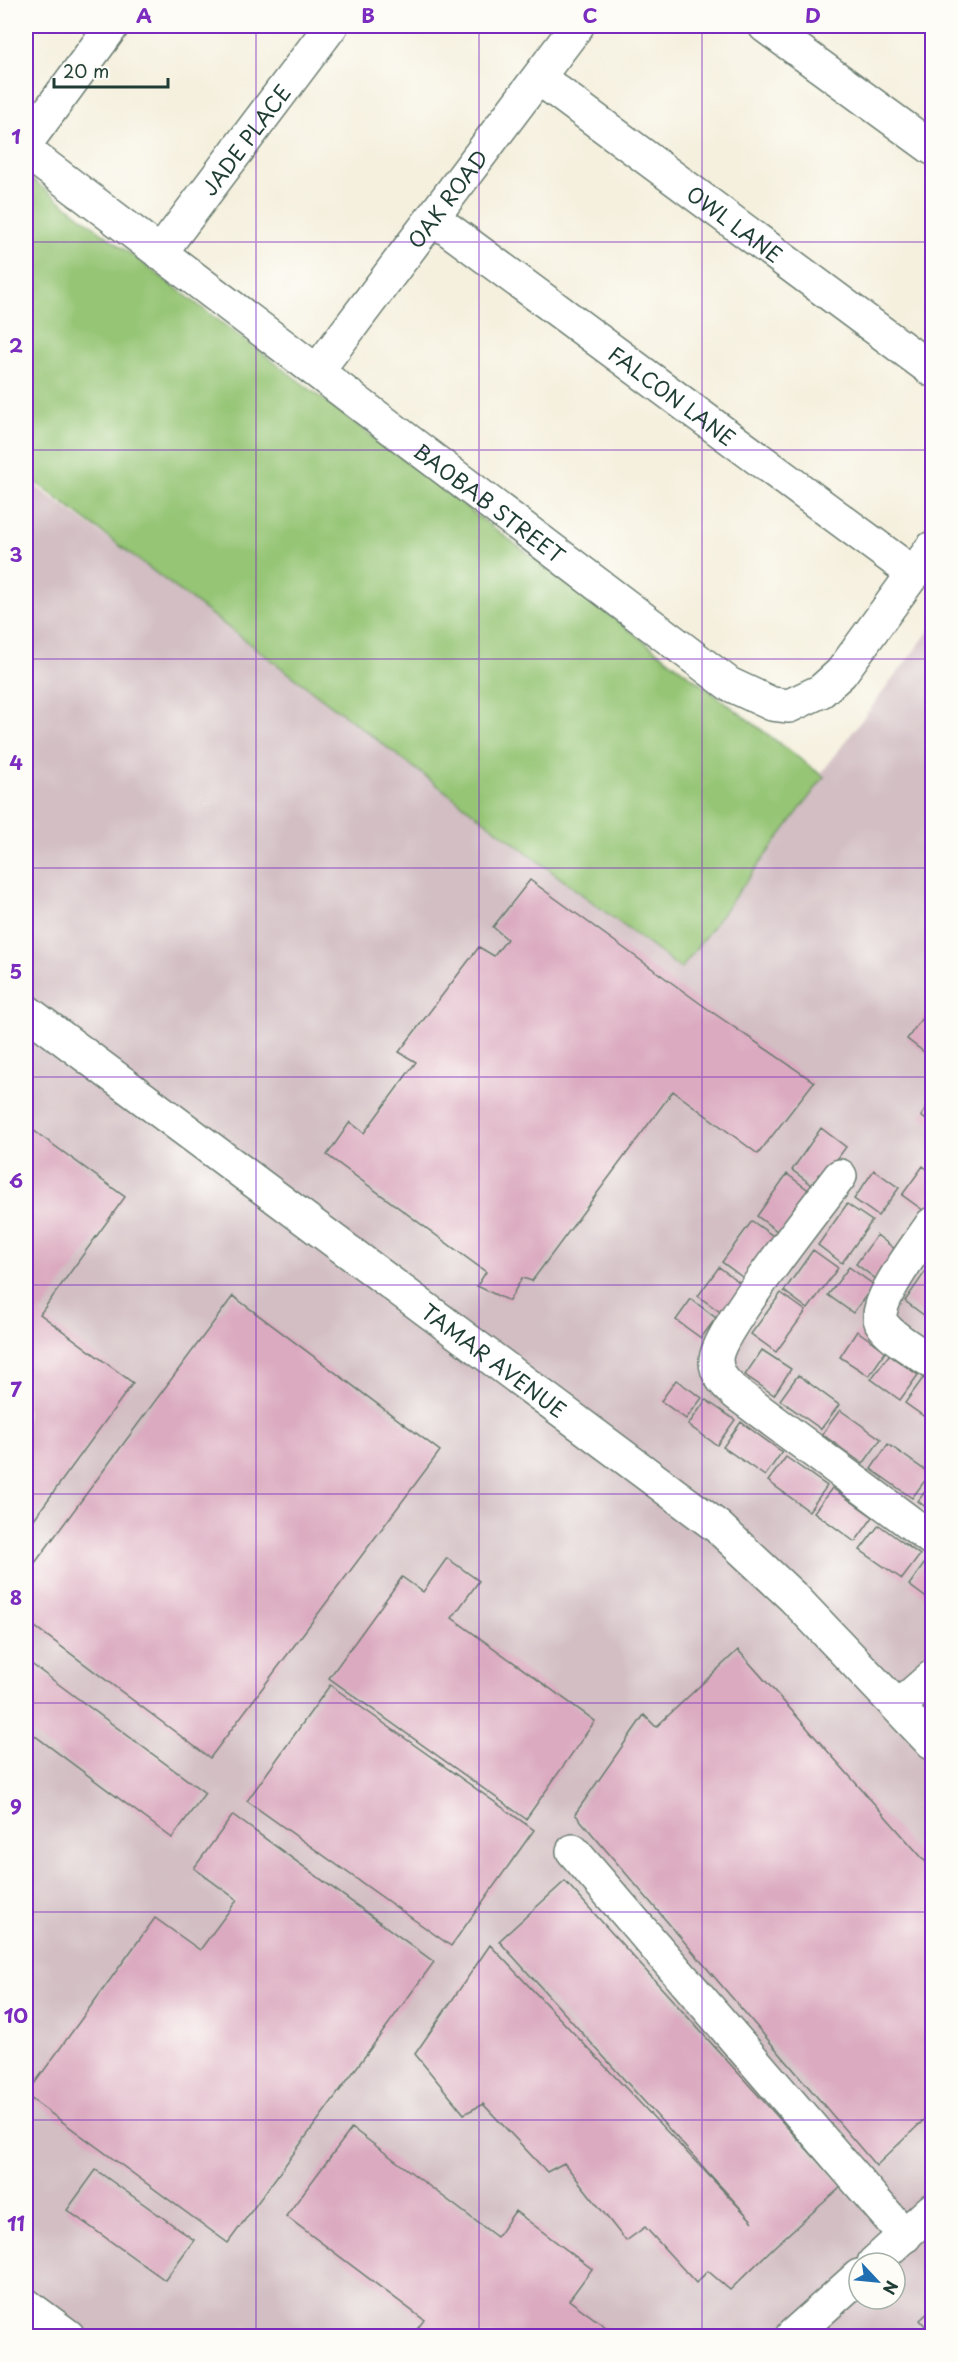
<svg xmlns="http://www.w3.org/2000/svg" width="958" height="2362" font-family="'Playpen Sans',sans-serif">
<rect width="100%" height="100%" fill="#fdfcf7"/>
<filter id="ink" filterUnits="userSpaceOnUse"><feTurbulence type="fractalNoise" baseFrequency=".0167" numOctaves="2"/><feDisplacementMap in="SourceGraphic" scale="12" xChannelSelector="R" yChannelSelector="G"/><feConvolveMatrix kernelMatrix="1 2 1 2 8 2 1 2 1" color-interpolation-filters="sRGB"/></filter>
<filter id="wash" filterUnits="userSpaceOnUse"><feTurbulence type="fractalNoise" baseFrequency=".008" numOctaves="4" result="noise"/><feDisplacementMap in="SourceGraphic" scale="24" xChannelSelector="R" yChannelSelector="G"/><feGaussianBlur stdDeviation="1.35" result="paint"/><feColorMatrix in="noise" values="0 0 0 0 0 0 0 0 0 0 0 0 0 0 0 0 0 1.4 0 .05"/><feComposite in="paint" operator="in"/></filter>
<g filter="url(#wash)">
<rect width="100%" height="100%" fill="#f5f0de"/>
<!-- industrial -->
<path fill="#d2bec3" fill-rule="evenodd" d="M26,479L684,955L932,627V2336H26ZM859,2263H895V2299H859Z"/>
<!-- green -->
<path fill="#95c574" stroke="#5a8154" stroke-width="1.5" d="M26,175L824,777L681,969L26,475Z"/>
<g id="blocks">
<!-- building -->
<path fill="#dbaac0" d="M530,880L712,1012L814,1082L758,1154L673,1091L532,1281L522,1278L509,1301L477,1286L486,1272L327,1155L350,1122L364,1133L416,1062L399,1052L479,947L494,956L507,939L493,927Z
M932,1004V1058L907,1039Z
M932,1100V1124L921,1116Z
M26,1125L125,1197L40,1314L133,1383L26,1530Z
M821,1128L846,1147L816,1188L792,1170Z
M923,1166L932,1173V1205L927,1213L902,1195Z
M874,1170L899,1188L878,1216L854,1199Z
M787,1174L811,1192L781,1234L757,1216Z
M847,1204L872,1221L842,1263L818,1245Z
M752,1221L776,1238L746,1280L722,1262Z
M877,1235L901,1254L880,1282L856,1264Z
M813,1250L838,1268L808,1309L784,1291Z
M719,1267L744,1286L723,1314L698,1296Z
M849,1267L874,1285L853,1313L828,1295Z
M925,1272L932,1278V1314L929,1319L905,1301Z
M781,1293L806,1311L776,1352L751,1334Z
M233,1296L440,1451L210,1758L26,1620V1575Z
M691,1299L716,1318L701,1338L676,1320Z
M857,1331L886,1351L869,1376L840,1357Z
M762,1350L791,1369L774,1395L745,1375Z
M889,1355L918,1375L900,1400L871,1379Z
M798,1375L839,1405L821,1429L780,1400Z
M923,1378L932,1385V1422L905,1403Z
M676,1380L702,1398L686,1419L661,1401Z
M706,1400L735,1420L717,1445L688,1425Z
M840,1410L881,1439L863,1464L822,1434Z
M741,1422L782,1452L765,1476L723,1447Z
M888,1444L930,1474L912,1498L871,1469Z
M786,1457L827,1486L809,1511L768,1481Z
M932,1482V1512L918,1501Z
M832,1488L873,1517L855,1542L814,1512Z
M879,1525L920,1555L902,1579L860,1550Z
M447,1558L479,1581L452,1618L595,1721L526,1819L329,1678L402,1577L423,1592Z
M927,1560L932,1565V1602L909,1585Z
M738,1650L932,1869V2112L876,2166L575,1814L644,1715L656,1727Z
M26,1660L205,1793L172,1838L26,1729Z
M330,1685L534,1830L451,1946L247,1801Z
M233,1815L434,1962L228,2243L26,2095L155,1918L200,1950L237,1900L194,1868Z
M565,1881L841,2187L775,2246L730,2290L708,2271L696,2283L645,2227L626,2241L564,2163L547,2172L483,2104L464,2114L415,2054L490,1945L753,2222L499,1941Z
M352,2128L497,2237L515,2211L592,2269L569,2300L618,2336H412L424,2320L286,2216Z
M96,2170L194,2240L165,2280L67,2210Z
M932,2309V2334L920,2320Z"/>
</g>
</g>
<g filter="url(#ink)">
<use href="#blocks" fill-opacity="0" stroke="#6a7c70" stroke-width="1.5"/>
<g fill="none" stroke-linecap="round" stroke-linejoin="round">
<defs>
<g id="minor">
<path d="M765,26L932,148"/>
<path id="s1" d="M539,78L932,370"/>
<path d="M26,143L112,26"/>
<path id="s2" d="M26,151L729,684L772,704L789,706L821,691L841,673L932,548"/>
<path id="s3" d="M433,218L914,574"/>
<path id="s4" d="M160,253L331,26"/>
<path id="s5" d="M317,371L577,26"/>
<path id="s6" d="M26,1011L718,1527L794,1598L932,1743"/>
<path d="M840,1176C818,1205 716,1334 716,1360C716,1376 727,1385 737,1394L932,1539"/>
<path d="M932,1224C921,1241 872,1303 881,1322C889,1337 918,1352 932,1362"/>
<path d="M899,1706L932,1677"/>
<path d="M573,1851L905,2236"/>
<path d="M874,2263L932,2210"/>
<path d="M26,2305L68,2336"/>
<path d="M792,2336L859,2276"/>
</g>
</defs>
<!-- minor casing -->
<use href="#minor" stroke="#6a7c70" stroke-width="36"/>
<!-- minor -->
<use href="#minor" stroke="#fff" stroke-width="33"/>
</g>
</g>
<!-- grid -->
<path fill="none" stroke="#7b2cbf" stroke-width="1.5" stroke-opacity="0.55" d="M256,26V2336M479,26V2336M702,26V2336M26,242H932M26,450H932M26,659H932M26,868H932M26,1077H932M26,1285H932M26,1494H932M26,1703H932M26,1912H932M26,2120H932"/>
<g text-anchor="middle" dominant-baseline="central" stroke-width="4.5" stroke-linejoin="round" paint-order="stroke">
<!-- street labels -->
<g font-size="21" fill="#1f3d34" stroke="#fdfcf7">
<text stroke="none"><textPath href="#s4" startOffset="142">JADE PLACE</textPath></text>
<text stroke="none"><textPath href="#s5" startOffset="216">OAK ROAD</textPath></text>
<text stroke="none"><textPath href="#s1" startOffset="244">OWL LANE</textPath></text>
<text stroke="none"><textPath href="#s3" startOffset="298">FALCON LANE</textPath></text>
<text stroke="none"><textPath href="#s2" startOffset="582">BAOBAB STREET</textPath></text>
<text stroke="none"><textPath href="#s6" startOffset="584">TAMAR AVENUE</textPath></text>
</g>
</g>
<!-- margin -->
<rect width="958" height="2362" fill="none" stroke="#fdfcf7" stroke-width="66"/>
<!-- north arrow -->
<g transform="translate(877 2281) rotate(116)"><circle r="28" fill="#fdfcf7" stroke="#a4b0a9" stroke-width="1.5"/>
<path d="M0-4.5L10 22L0 15L-10 22Z" fill="#1f6fb2"/>
<text y="-9" font-size="16" font-weight="bold" text-anchor="middle" fill="#1f3d34">N</text>
</g>
<!-- scale -->
<path d="M54 78v9h114v-9" fill="none" stroke="#1f3d34" stroke-width="3"/>
<text x="63" y="78" font-size="18" fill="#1f3d34" stroke="#fdfcf7" stroke-width="4.5" paint-order="stroke">20 m</text>
<rect x="33" y="33" width="892" height="2296" fill="none" stroke="#7b2cbf" stroke-width="2"/>
<g font-size="20" text-anchor="middle" font-weight="bold" fill="#7b2cbf">
<text x="144" y="23">A</text>
<text x="368" y="23">B</text>
<text x="590" y="23">C</text>
<text x="813" y="23">D</text>
<text x="16" y="144">1</text>
<text x="16" y="353">2</text>
<text x="16" y="562">3</text>
<text x="16" y="770">4</text>
<text x="16" y="979">5</text>
<text x="16" y="1188">6</text>
<text x="16" y="1397">7</text>
<text x="16" y="1605">8</text>
<text x="16" y="1814">9</text>
<text x="16" y="2023">10</text>
<text x="16" y="2231">11</text>
</g>
</svg>
